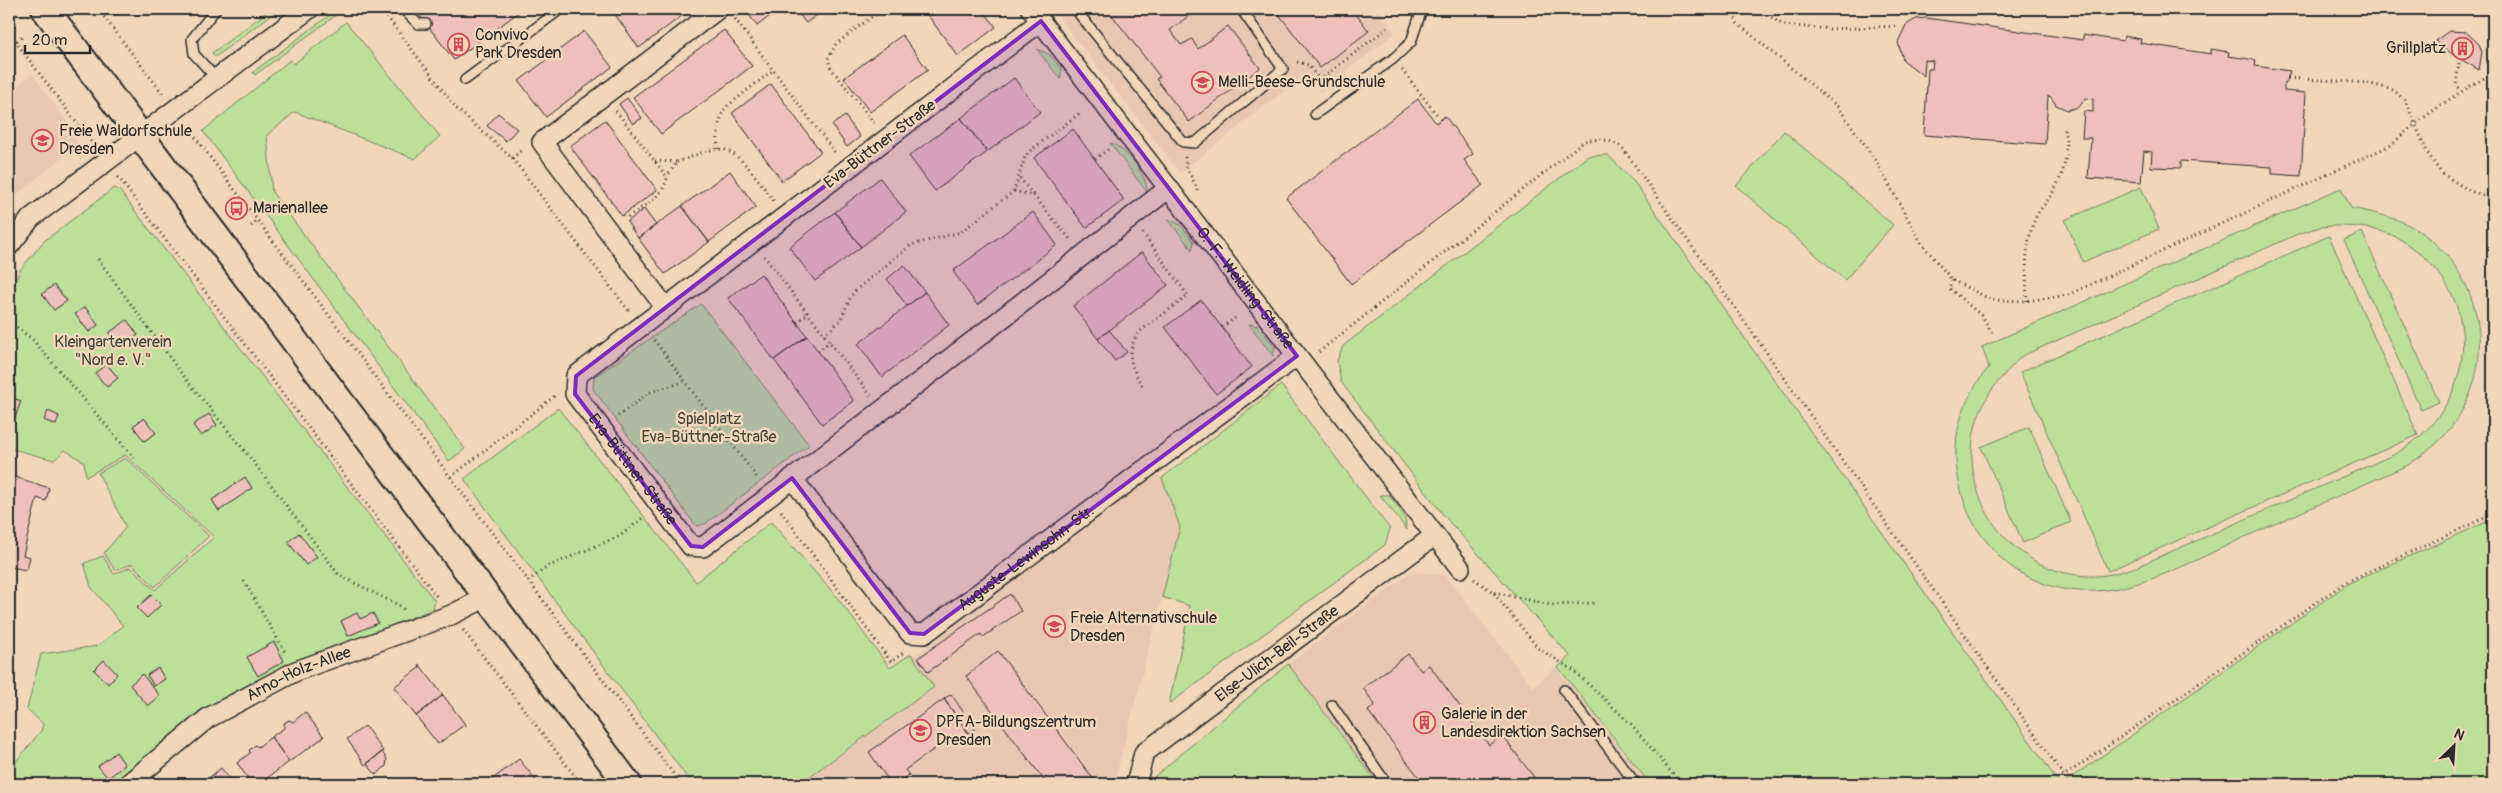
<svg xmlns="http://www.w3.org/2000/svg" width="2502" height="793" font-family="Pangolin,sans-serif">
<rect width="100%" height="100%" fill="#f2d6b9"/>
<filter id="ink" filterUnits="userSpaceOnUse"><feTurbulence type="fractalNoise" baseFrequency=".02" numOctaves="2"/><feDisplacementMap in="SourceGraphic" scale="10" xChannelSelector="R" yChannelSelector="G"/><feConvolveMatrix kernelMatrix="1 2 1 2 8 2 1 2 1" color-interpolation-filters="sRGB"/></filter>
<g filter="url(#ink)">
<!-- built -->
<path fill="#e8c8b3" d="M1052,9H1377L1395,33L1320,92L1307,73L1180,173Z
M32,74L77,135L78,145L9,201V84L13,89Z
M1156,471L1162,478L1180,527L1114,784H799L933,687L914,657Z
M1412,571L1445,575L1533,687L1556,667L1648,784H1379L1288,664Z"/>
<!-- green -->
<path fill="#bcdf99" stroke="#748562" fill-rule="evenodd" d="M271,9H279L215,57L212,53Z
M334,12L336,15L255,75L253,72Z
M346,22L440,136L415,159L295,112L267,135L272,192L465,449L449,461L203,131L290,60L294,64Z
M1037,49L1050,55L1062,70L1060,79Z
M1784,131L1893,225L1845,280L1736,186Z
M1110,143C1126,148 1147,174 1147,192Z
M1608,155L1635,183L2060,784H1650L1558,667L1570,656L1445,517L1341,382L1337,361L1343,346L1588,156Z
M2141,187L2159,229L2083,262L2065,220Z
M114,188L119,190L435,601L433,609L289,666L203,710L113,784H9V770L41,731L43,724L27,709L41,654L97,646L123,626L91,587L84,563L103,556L114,574L131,567L155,590L214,537L125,455L86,477L84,462L65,450L54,460L9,448V299L20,270L44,241Z
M2341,188L2351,208C2376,213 2401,218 2422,233C2489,281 2499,376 2443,437C2433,448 2420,457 2408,465C2356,488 2304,511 2252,534C2186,563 2108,614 2035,580C2021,574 2008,566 1998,555C1984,539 1970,522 1964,501C1948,451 1955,408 1989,367L1982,347ZM2334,226C2358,226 2382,228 2403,241C2489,294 2479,409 2393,455L2136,567C2120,572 2105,577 2088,576C2012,573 1956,498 1976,424C1983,396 2002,376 2022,356L2298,234L2320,227Z
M1168,219L1181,225L1194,242L1192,250Z
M2362,232L2439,402L2421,410L2344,240Z
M2329,236L2418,435L2108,571L2020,372Z
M701,304L809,445L705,524L696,526L593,389L594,377Z
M1249,324L1258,326L1275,347L1273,356Z
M1281,385L1390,529L1385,545L1169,704L1190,606L1162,597L1180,527L1162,478Z
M558,408L696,582L771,522L836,596L890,668L911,654L934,687L799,784H692L464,479Z
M2029,427L2071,522L2023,543L1981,447Z
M125,458L209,536L155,587L132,564L115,570L104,553L126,527L98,473Z
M1380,495H1389L1404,515L1407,530Z
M2493,519V784H2062L2349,583Z
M1288,664L1378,784H1153L1155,776Z"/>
<!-- building -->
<path fill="#edc0b9" stroke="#2b2b2b" d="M415,9H523L454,60Z
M611,9H691L639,48Z
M745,9H765L770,16L757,26Z
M795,9H825L806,23Z
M923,9H982L996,27L958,56Z
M1103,9H1186L1190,15L1170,30L1181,45L1192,39L1198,49L1228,26L1260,68L1189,122L1156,79L1160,77L1108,10L1105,12Z
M1275,9H1352L1369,31L1320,68Z
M1926,18L2083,40V35L2123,41L2124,36L2141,39L2140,43L2211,54V49L2229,52L2228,56L2256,60L2255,66L2290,71L2286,83H2284V91L2306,93L2301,176L2272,174V167L2181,161V168L2151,167L2152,152L2144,151L2141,182L2088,178L2091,138H2082L2084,111L2093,112V99L2086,98L2079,107L2067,110L2056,105L2050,96H2048L2045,144L1924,135L1928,69H1932L1933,61L1925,60L1924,76L1903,60L1898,42L1906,25L1916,19Z
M724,30L752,66L661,134L633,97Z
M584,31L612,67L546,117L519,81Z
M2449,31L2466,32L2479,44L2482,52L2479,70L2455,56L2435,41Z
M902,35L928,70L870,112L844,78Z
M1014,78L1040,112L987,152L961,118Z
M771,84L821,152L782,181L732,113Z
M627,98L642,118L633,124L619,104Z
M1418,99L1436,123L1445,116L1473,154L1464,160L1483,185L1351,284L1286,198Z
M498,113L517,129L506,141L487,126Z
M845,116L860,137L847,147L832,125Z
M961,118L987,152L935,191L909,156Z
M605,120L657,190L622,216L570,146Z
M1073,129L1124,200L1086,228L1034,158Z
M730,171L756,207L709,242L682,206Z
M880,178L906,212L861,247L835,212Z
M682,206L709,242L665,274L638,238Z
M644,209L656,225L638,238L627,222Z
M835,212L861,247L815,281L789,247Z
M1033,212L1057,245L977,305L953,271Z
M1142,252L1168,285L1098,339L1073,306Z
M904,265L925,292L907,306L887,279Z
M761,274L807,336L774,360L728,298Z
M54,285L67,301L54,310L42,294Z
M925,292L949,325L882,377L858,344Z
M1201,300L1252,367L1216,394L1165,327Z
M85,307L98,325L89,332L75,314Z
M127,320L138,335L121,348L109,333Z
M1109,330L1127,352L1115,361L1098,339Z
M807,336L854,401L822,424L774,360Z
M107,364L118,378L107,387L95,373Z
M9,396L21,401L15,418L9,415Z
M48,411L59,416L56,425L44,420Z
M209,414L217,425L201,436L193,425Z
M144,418L156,433L144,441L133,426Z
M9,475L49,488L46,501L37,498L23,555L30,557L27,570L9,567Z
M245,477L252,488L219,511L212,500Z
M299,533L317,557L306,565L288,542Z
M1010,594L1021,611L983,637L981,634L928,672L918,658Z
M151,595L161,605L147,618L137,608Z
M357,613L360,619L373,613L378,623L348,636L341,621Z
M274,642L284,661L258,676L247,657Z
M998,651L1097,784H1047L966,676Z
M1408,654L1421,671L1429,665L1489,745L1502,735L1539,784H1424L1368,711L1375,705L1363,688Z
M104,660L117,674L108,684L94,670Z
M419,664L443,695L416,716L394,687L420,667Z
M158,668L165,679L154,686L147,675Z
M142,674L160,696L148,706L130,685Z
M951,694L975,729L969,733L944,699Z
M443,695L467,727L464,725L438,744L416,716Z
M944,699L969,734L958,742L954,735L905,770L909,775L896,784H891L869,752Z
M305,712L324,737L289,762L271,737L284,728V723L289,720L293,722Z
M365,726L383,751L365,765L347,739Z
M271,737L289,762L259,784H252L237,763L250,753L249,750L252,748L255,745L258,747Z
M116,752L125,765L108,778L98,766Z
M382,752L387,759L386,766L376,775L367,764Z
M519,759L539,784H493L490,781Z
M221,768L234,784H217L213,781L210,777Z"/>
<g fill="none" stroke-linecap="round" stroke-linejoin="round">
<defs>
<path id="lane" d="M403,9L418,24H426
M1075,9L1183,142L1195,143L1283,69L1241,9
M216,78L194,54L192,39L216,9
M465,80L561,9
M1315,114L1393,59L1411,42L1422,9
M1564,690L1636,784
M1332,705L1387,784"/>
<g id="street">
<path id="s1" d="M1031,9L1460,568"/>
<path id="s2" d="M1041,21L576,376L575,394L691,546L703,547L977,338L1169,188"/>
<path d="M9,246L31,218L309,9"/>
<path d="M665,307L542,142L718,9"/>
<path id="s3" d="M792,478L910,633L924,634L1297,356"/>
<path id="s4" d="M128,784L208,718L296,671L451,615L487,597"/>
<path id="s5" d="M1136,784L1144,753L1434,536"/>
</g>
<path id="secondary" d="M45,9L628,784"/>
</defs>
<!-- lane casing -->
<use href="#lane" stroke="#2b2b2b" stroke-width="12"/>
<!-- street casing -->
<use href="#street" stroke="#2b2b2b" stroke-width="22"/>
<!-- secondary casing -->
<use href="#secondary" stroke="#2b2b2b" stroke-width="30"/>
<!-- path -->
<path stroke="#2b2b2b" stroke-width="3" stroke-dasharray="1 4" stroke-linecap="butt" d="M98,9L163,94
M381,9L457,109L512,158L629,311
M1732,9L1737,23L1838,107L1874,158L1922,244L1952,280L1992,300L2027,301L2068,295L2391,145C2422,116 2456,94 2493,73
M1759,9L1783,25L1829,29L1899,26
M735,19L836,154
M9,33L94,146
M9,47L25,35
M1297,62L1308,65L1320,80L1387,28
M2459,63L2456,85L2461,91
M1402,70L1437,115
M2288,78L2367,83L2393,90L2405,100L2427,152L2441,173L2470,191L2493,198
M616,111L667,177C665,197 640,208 625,219
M874,123L831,68L828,59L836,44L882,9
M186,125L681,784
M718,149C717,134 718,120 726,107L773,70
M1185,157L1187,168L1198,191
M512,158L523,149
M1095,159L1109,149
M655,161L677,162L667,177
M677,162C690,158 705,150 718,149C738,147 763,187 774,201
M118,177L438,598
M1020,178L1034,196
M1014,191L1034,196L1070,239
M251,226L258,220
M1143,233L1188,296L1139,332C1124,353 1131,367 1143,387
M764,256L871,396
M98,259L181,373L252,460L339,575L402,607L405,612
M1952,280L1949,288L1983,317L1993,335
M2027,301C2026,273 2024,243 2036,217C2039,209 2047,203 2051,195C2065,173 2069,155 2064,129
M9,321L33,340L134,458
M797,322L809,313
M1222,327L1238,316
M824,335L840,321L851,296L857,289L911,245L961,232L1014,191L1025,157L1031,150L1080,113
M654,340L758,479
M818,351L830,341
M1319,352L1584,141C1599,138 1609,139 1622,147L2064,776L2346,582L2493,514
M618,416L650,392L684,382
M451,477L556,395
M781,511L891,662L904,652
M1474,579L1493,592L1538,648L1573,670L1631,724L1681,784
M244,581L286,654
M528,581L549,566L620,536L645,516
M1494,592L1551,605L1594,603
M463,630L581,784"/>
<!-- lane -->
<use href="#lane" stroke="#f2d6b9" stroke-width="9"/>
<!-- street -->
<use href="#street" stroke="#f2d6b9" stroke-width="19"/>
<!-- secondary -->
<use href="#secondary" stroke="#f2d6b9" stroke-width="26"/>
</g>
</g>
<!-- marked area -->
<path fill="#7b2cbf" fill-opacity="0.2" stroke="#7b2cbf" stroke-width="4" stroke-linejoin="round" d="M1041,21L1297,356L924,634L910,633L792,478L703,547L691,546L575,394L576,376Z"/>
<!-- icons -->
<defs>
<symbol id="building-ring" viewBox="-11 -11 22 22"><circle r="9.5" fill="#f2d6b9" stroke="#d1495b" stroke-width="1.5"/><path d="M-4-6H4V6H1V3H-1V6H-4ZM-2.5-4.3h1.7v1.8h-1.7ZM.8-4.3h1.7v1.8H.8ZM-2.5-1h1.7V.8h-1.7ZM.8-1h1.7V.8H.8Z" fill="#d1495b"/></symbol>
<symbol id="school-ring" viewBox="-11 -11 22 22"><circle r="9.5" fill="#f2d6b9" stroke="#d1495b" stroke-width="1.5"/><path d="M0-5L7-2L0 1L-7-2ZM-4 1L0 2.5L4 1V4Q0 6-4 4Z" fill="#d1495b"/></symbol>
<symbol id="bus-ring" viewBox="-11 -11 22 22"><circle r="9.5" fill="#f2d6b9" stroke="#d1495b" stroke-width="1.5"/><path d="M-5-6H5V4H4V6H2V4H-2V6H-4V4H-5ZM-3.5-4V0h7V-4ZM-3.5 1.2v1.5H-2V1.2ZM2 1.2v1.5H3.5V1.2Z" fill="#d1495b"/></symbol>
<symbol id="university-ring" viewBox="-11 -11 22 22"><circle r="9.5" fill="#f2d6b9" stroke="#d1495b" stroke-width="1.5"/><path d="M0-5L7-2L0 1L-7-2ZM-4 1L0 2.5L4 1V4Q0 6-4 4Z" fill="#d1495b"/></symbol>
</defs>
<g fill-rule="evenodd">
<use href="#building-ring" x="446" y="32" width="25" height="25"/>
<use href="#building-ring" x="2450" y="36" width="25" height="25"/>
<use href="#school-ring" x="1190" y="70" width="25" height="25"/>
<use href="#school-ring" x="30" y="128" width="25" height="25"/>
<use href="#bus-ring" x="224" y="196" width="25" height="25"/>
<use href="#school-ring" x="1042" y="614" width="25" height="25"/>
<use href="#building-ring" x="1412" y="710" width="25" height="25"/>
<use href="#university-ring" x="908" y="718" width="25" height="25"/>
</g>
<g text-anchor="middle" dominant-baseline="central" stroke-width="5" stroke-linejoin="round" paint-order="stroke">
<!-- poi labels -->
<g font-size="16" fill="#2b2b2b" stroke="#f2d6b9" text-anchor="start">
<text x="475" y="35">Convivo<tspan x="475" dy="18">Park Dresden</tspan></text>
<text x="2446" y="48" text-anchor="end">Grillplatz</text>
<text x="1218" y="82">Melli-Beese-Grundschule</text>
<text x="59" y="131">Freie Waldorfschule<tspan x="59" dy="18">Dresden</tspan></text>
<text x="253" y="208">Marienallee</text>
<text x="1070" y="618">Freie Alternativschule<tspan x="1070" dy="18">Dresden</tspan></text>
<text x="1441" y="714">Galerie in der<tspan x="1441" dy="18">Landesdirektion Sachsen</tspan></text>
<text x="936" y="722">DPFA-Bildungszentrum<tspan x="936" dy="18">Dresden</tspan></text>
</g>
<!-- street labels -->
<g font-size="16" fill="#2b2b2b" stroke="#f2d6b9">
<text transform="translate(880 144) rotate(-37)">Eva-Büttner-Straße</text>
<text stroke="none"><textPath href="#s1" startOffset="352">O.-F.-Weidling-Straße</textPath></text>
<text stroke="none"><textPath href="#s2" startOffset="698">Eva-Büttner-Straße</textPath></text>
<text stroke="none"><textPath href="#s3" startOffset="336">Auguste-Lewinsohn-Str.</textPath></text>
<text stroke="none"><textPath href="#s5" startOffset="198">Else-Ulich-Beil-Straße</textPath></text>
<text stroke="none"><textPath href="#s4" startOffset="205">Arno-Holz-Allee</textPath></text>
</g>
<!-- park labels -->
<g font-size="16" fill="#41463c" stroke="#f2d6b9">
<text x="113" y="342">Kleingartenverein<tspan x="113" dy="18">"Nord e. V."</tspan></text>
<text x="709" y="419">Spielplatz<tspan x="709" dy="18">Eva-Büttner-Straße</tspan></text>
</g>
</g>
<!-- margin -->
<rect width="2502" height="793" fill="none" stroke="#f2d6b9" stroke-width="30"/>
<rect x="15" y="15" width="2472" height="763" fill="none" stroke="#2b2b2b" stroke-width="2" filter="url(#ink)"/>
<!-- north arrow -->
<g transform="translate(2454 746) rotate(25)" stroke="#f2d6b9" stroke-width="4" paint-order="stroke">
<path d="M0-4L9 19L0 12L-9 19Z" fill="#2b2b2b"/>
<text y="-8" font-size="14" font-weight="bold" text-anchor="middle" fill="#2b2b2b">N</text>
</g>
<!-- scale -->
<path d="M25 45v8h65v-8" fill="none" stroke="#2b2b2b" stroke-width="2.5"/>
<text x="32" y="45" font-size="15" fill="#2b2b2b" stroke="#f2d6b9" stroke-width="4" paint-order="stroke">20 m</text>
</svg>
